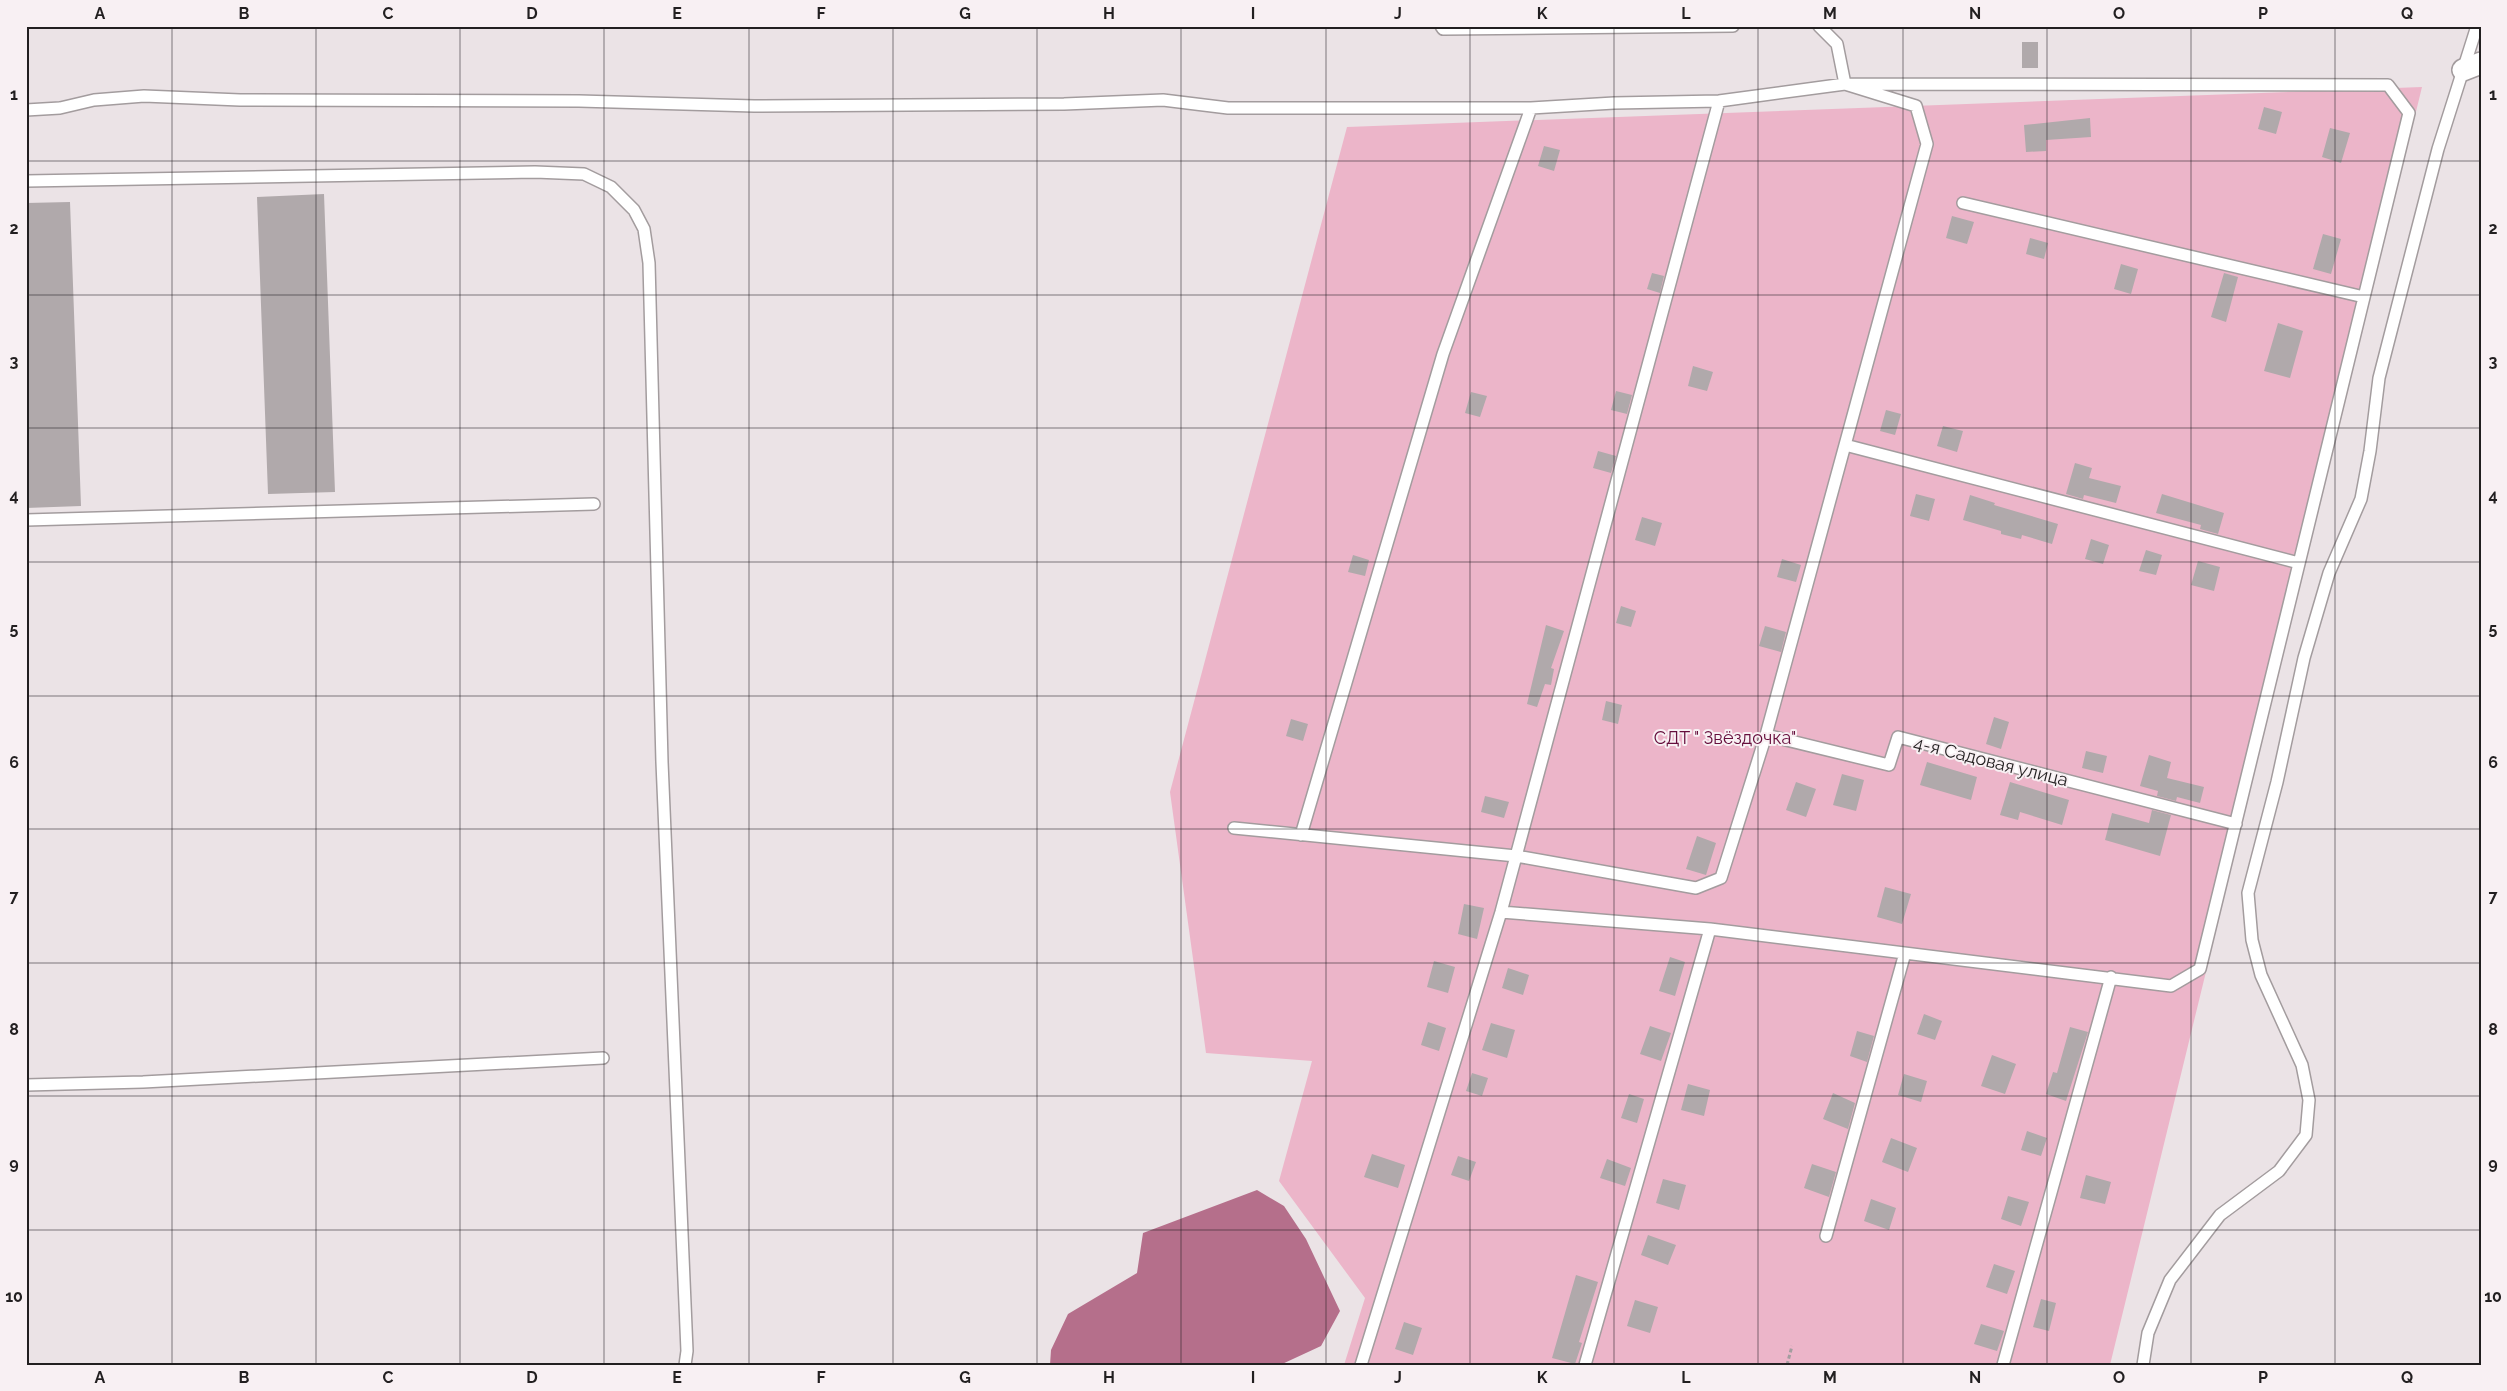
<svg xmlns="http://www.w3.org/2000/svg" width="2507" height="1391" font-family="Raleway,sans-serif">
<rect width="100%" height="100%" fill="#ebe3e6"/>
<!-- green -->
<path fill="#ecb5c9" d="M2422,87L2110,1365H1344L1365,1298L1279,1181L1312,1061L1206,1053L1170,792L1347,127Z"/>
<!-- water -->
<path fill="#b56f8b" d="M1257,1190L1284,1206L1306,1239L1340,1311L1321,1346L1280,1365H1050L1051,1350L1068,1314L1137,1273L1143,1233Z"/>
<!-- building -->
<path fill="#b0a9ab" d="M2022,42H2038V68H2022Z
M2264,107L2282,112L2276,134L2258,129Z
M2090,118L2091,137L2046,140V151L2026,152L2024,125Z
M2330,128L2350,133L2341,163L2322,157Z
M1544,146L1560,150L1554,171L1538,166Z
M324,194L335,492L268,494L257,197Z
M70,202L81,506L26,508V203Z
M1952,216L1974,222L1967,244L1946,238Z
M2323,234L2341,239L2331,274L2313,269Z
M2030,238L2048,243L2044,259L2026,254Z
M2121,264L2138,269L2131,294L2114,289Z
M1652,273L1664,276L1660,293L1647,289Z
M2224,273L2238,277L2226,322L2211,317Z
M2278,323L2303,331L2290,378L2264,371Z
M1693,366L1713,372L1707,391L1688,386Z
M1616,391L1632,395L1627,414L1611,410Z
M1471,392L1487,396L1480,417L1465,413Z
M1886,410L1901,414L1895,435L1880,431Z
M1943,426L1963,431L1957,452L1937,446Z
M1598,451L1616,456L1611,473L1593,468Z
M2075,463L2092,468L2089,478L2121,486L2116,503L2084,495L2083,499L2066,494Z
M1916,494L1935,499L1929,521L1910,516Z
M2162,494L2224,513L2218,534L2200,529L2201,525L2156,513Z
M1970,495L1995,503L1994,505L2058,524L2052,544L2022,535L2021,539L2001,534V531L1963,520Z
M1642,517L1662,523L1655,546L1635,540Z
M2091,539L2109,545L2103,564L2085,559Z
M2146,550L2162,555L2156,575L2139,571Z
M1353,555L1369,560L1365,576L1348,572Z
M1782,559L1801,565L1796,582L1777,577Z
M2198,561L2220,567L2214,591L2191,585Z
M1621,606L1636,611L1631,627L1616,623Z
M1546,625L1564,631L1551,668L1554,669L1551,685L1545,684L1537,707L1527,704Z
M1765,626L1786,632L1781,652L1759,646Z
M1606,701L1622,705L1618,724L1602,720Z
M1994,717L2009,722L2001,749L1986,744Z
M1291,719L1308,724L1303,741L1286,736Z
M2086,751L2107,756L2103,773L2082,768Z
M2149,755L2171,762L2167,778L2204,787L2200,803L2177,797L2176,801L2157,796L2158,791L2140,786Z
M1927,762L1977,777L1971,800L1920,785Z
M1842,774L1864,780L1856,811L1833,805Z
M1796,782L1816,789L1806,817L1786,810Z
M2010,782L2069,800L2062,825L2020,812L2018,820L2000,815Z
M1485,796L1509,802L1504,818L1481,812Z
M2152,810L2171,815L2160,856L2105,840L2112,813L2149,823Z
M1697,836L1716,843L1706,875L1686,869Z
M1885,887L1911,894L1902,924L1877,917Z
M1464,904L1484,908L1477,939L1458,934Z
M1670,957L1685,962L1675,996L1659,991Z
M1434,961L1455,967L1448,993L1427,987Z
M1508,968L1529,975L1523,995L1502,988Z
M1924,1014L1942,1021L1935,1040L1917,1034Z
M1428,1022L1446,1028L1439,1051L1421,1045Z
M1491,1023L1515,1030L1507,1058L1482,1050Z
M1650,1026L1671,1033L1661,1061L1640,1054Z
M2070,1027L2088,1032L2066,1101L2046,1094L2053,1072L2057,1073Z
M1857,1031L1874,1036L1867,1062L1850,1056Z
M1992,1055L2016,1064L2005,1094L1981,1086Z
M1472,1073L1488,1078L1482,1096L1466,1091Z
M1904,1074L1927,1081L1921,1102L1898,1095Z
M1688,1084L1710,1090L1704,1116L1681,1110Z
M1833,1093L1855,1103L1848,1129L1823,1119Z
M1629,1094L1644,1099L1637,1123L1621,1118Z
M2027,1131L2047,1138L2041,1156L2021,1150Z
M1891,1138L1917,1148L1908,1172L1882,1162Z
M1372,1154L1405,1165L1398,1188L1364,1177Z
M1458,1156L1476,1162L1469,1181L1451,1175Z
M1607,1159L1631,1168L1625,1186L1600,1178Z
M1812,1164L1836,1172L1829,1197L1804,1188Z
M2086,1175L2111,1182L2105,1204L2080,1198Z
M1663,1179L1686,1185L1679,1210L1656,1203Z
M2008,1196L2029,1202L2021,1226L2001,1219Z
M1871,1199L1896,1208L1889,1230L1864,1221Z
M1648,1235L1676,1245L1668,1265L1641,1255Z
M1994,1264L2015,1271L2007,1294L1986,1287Z
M1576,1275L1598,1282L1579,1342L1582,1343L1575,1364L1552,1358Z
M2041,1299L2056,1303L2049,1331L2033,1327Z
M1635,1300L1658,1307L1650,1333L1627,1326Z
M1404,1322L1422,1328L1413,1355L1395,1349Z
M1981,1324L2004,1331L1997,1351L1974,1344Z"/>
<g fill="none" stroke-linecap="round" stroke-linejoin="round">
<defs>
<path id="service" d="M1441,26L1443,29L1733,26
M26,110L60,108L94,100L144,96L240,100L579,101L754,106L1064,104L1163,100L1228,108H1531L1614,103L1719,101L1845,84L1916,106L1927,144L1766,735L1721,878L1696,888L1516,856L1234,828
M26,181L535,172L584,174L611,187L634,210L644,229L649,263L662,762L687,1351L685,1365
M1963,203L2364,297
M1845,445L2299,563
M26,520L594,504
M1766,735L1889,765L1898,737L2236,824
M1301,835L1443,354L1531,108
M1501,912L1710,929L2171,986L2200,969L2409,113L2388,85L1845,84L1837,44L1819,26
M26,1085L143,1082L603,1058
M1826,1236L1905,953
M1361,1365L1501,912L1719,101
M1585,1365L1710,929
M2003,1365L2111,977
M2143,1365L2148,1333L2170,1280L2220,1215L2279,1171L2306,1135L2309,1100L2302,1065L2261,975L2252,940L2248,893L2277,782L2304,658L2329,573L2361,499L2370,451L2379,378L2438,149L2477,26"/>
<path id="minor" d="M2463,70L2481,63"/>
</defs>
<!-- service casing -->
<use href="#service" stroke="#a39c9e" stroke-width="14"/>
<!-- minor casing -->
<use href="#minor" stroke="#a39c9e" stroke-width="24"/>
<!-- path -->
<path stroke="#a39d9f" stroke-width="3" stroke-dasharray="4 2.5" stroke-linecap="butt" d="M1787,1365L1792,1346"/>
<!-- service -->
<use href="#service" stroke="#fff" stroke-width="11"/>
<!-- minor -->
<use href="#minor" stroke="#fff" stroke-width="21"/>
</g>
<!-- grid -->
<path fill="none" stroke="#221f20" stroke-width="1" stroke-opacity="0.55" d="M172,26V1365M316,26V1365M460,26V1365M604,26V1365M749,26V1365M893,26V1365M1037,26V1365M1181,26V1365M1326,26V1365M1470,26V1365M1614,26V1365M1758,26V1365M1903,26V1365M2047,26V1365M2191,26V1365M2335,26V1365M26,161H2481M26,295H2481M26,428H2481M26,562H2481M26,696H2481M26,829H2481M26,963H2481M26,1096H2481M26,1230H2481"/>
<g text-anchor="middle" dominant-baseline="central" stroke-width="4" stroke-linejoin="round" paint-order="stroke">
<!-- park labels -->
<g font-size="18" fill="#650e3c" stroke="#f8f0f3">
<text x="1725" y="737">СДТ " Звёздочка"</text>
</g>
<!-- street labels -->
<g font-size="18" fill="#221f20" stroke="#f8f0f3">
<text transform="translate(1991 761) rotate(14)">4-я Садовая улица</text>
</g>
</g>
<!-- border -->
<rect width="2507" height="1391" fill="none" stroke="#f8f0f3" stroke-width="55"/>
<rect x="28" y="28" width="2452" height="1336" fill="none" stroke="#221f20" stroke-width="2"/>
<g font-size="16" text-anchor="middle" font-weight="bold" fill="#221f20">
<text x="100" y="19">A</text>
<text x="244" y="19">B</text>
<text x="388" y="19">C</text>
<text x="532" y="19">D</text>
<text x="677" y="19">E</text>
<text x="821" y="19">F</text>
<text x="965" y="19">G</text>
<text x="1109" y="19">H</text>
<text x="1253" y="19">I</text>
<text x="1398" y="19">J</text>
<text x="1542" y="19">K</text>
<text x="1686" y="19">L</text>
<text x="1830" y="19">M</text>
<text x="1975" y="19">N</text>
<text x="2119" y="19">O</text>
<text x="2263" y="19">P</text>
<text x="2407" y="19">Q</text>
<text x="14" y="100">1</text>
<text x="2493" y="100">1</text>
<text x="14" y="234">2</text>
<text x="2493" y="234">2</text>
<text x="14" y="367">3</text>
<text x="2493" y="367">3</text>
<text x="14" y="501">4</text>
<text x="2493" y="501">4</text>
<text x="14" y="634">5</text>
<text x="2493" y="634">5</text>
<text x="14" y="768">6</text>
<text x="2493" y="768">6</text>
<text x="14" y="902">7</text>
<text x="2493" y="902">7</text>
<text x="14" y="1035">8</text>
<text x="2493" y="1035">8</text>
<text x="14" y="1169">9</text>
<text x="2493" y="1169">9</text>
<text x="14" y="1302">10</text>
<text x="2493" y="1302">10</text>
<text x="100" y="1383">A</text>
<text x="244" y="1383">B</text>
<text x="388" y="1383">C</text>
<text x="532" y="1383">D</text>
<text x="677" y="1383">E</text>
<text x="821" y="1383">F</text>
<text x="965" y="1383">G</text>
<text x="1109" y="1383">H</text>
<text x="1253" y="1383">I</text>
<text x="1398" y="1383">J</text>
<text x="1542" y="1383">K</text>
<text x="1686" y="1383">L</text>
<text x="1830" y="1383">M</text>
<text x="1975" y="1383">N</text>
<text x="2119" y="1383">O</text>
<text x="2263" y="1383">P</text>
<text x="2407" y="1383">Q</text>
</g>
</svg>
